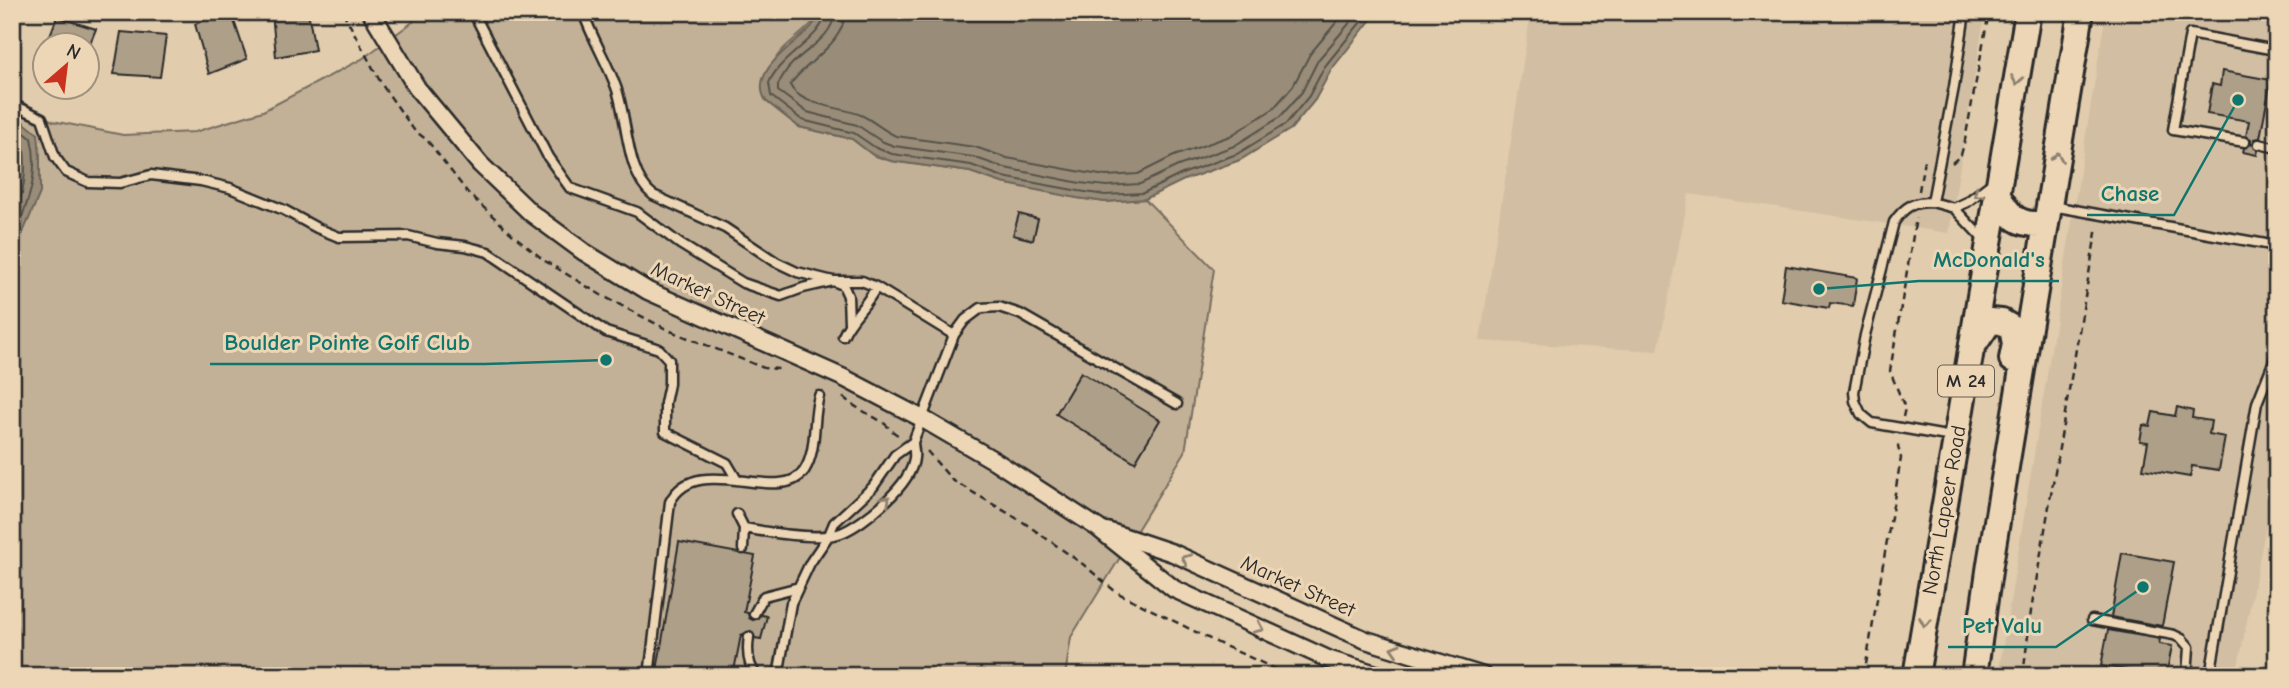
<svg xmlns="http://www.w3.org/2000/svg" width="2289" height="688" font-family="'Comic Neue',sans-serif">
<rect width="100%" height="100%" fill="#e1ccad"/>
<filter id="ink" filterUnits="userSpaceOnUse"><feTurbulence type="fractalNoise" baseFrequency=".0143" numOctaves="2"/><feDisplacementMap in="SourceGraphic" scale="14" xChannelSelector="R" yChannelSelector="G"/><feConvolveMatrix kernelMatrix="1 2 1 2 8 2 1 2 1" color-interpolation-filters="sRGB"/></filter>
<g filter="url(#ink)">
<!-- built -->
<path fill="#d2bea2" d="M1531,12H1985L1949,233L1689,194L1658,351L1480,341Z
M2106,12H2277V470L2236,676H1998Z"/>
<!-- green -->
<path fill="#c3b197" stroke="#776e61" stroke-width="2" d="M409,12H821C808,33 783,43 774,62C768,72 768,89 766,101L799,127L852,139L873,155L891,161L970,172L1002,183L1077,198L1105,202L1145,199L1214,269L1185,452L1071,637L1065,676H12V101L53,121L123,135L195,132L263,111L362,59L414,21Z"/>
<!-- water -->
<path fill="#998d79" stroke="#6d665a" stroke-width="2" d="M821,12H1377L1331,70L1315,100L1291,129L1240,160L1184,180L1145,199L1105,202L1077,198L1002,183L970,172L891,161L873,155L852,139L799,127L766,101C747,71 796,44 812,26C815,22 818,17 821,12Z
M12,113L38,134L40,156V193L12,258Z"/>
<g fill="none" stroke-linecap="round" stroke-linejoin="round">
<!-- shore -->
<path stroke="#57524a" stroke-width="2" d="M826,12C822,40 780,55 769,83L771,96L802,120L854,133L876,148L892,154L971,165L1003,177L1079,191L1105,195L1143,193L1182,174L1237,154L1286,124L1309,96L1325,66L1369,12
M835,12C833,38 805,49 790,66C785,71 781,79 778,85V91L807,112L857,125L881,141L894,146L973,157L1005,168L1080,183L1106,186L1140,184L1178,166L1234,146L1280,117L1302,92L1318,60L1359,12
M845,12C844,45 807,60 790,85C800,107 843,106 863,116C875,122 884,131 896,136L975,147L1007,158L1082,172L1106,176L1138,174L1174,156L1230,136L1273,109L1293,86L1310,54L1345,12
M12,123L31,138C41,179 25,207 12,244
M12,134L23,144C28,169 24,197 12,220"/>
</g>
<!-- building -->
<path fill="#ae9f88" stroke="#2b2b2b" stroke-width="2" d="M223,12H231L247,59L209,74L195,24Z
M272,12H290L291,17H309L315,50L276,57Z
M57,17L96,29L89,46H46Z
M121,32L166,36L160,77L114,74Z
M2222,71L2271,80L2260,138L2255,139L2253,143L2258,150L2257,155L2243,152L2244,148L2251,144V139L2246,136L2249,121L2207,114L2212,84L2220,86Z
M1019,214L1038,219L1033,240L1013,235Z
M1786,266L1857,278L1853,306L1830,303L1829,308L1781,300Z
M1081,372L1160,420L1135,462L1056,414Z
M2177,407L2193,411L2192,418L2211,421L2209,434L2225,437L2219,470L2192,466L2190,477L2143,469L2148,442L2140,441L2143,425L2150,426L2153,412L2175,416Z
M679,542L755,556L744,612L748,613L749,618L753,620L761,615L767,616L761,639L755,638L751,631L741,635L733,676H656Z
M2122,553L2174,562L2162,626L2111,617Z
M2108,630L2160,639L2159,644L2172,646L2166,676L2101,666Z"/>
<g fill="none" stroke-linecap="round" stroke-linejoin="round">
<defs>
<path id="lane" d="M473,12L548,157L570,188L637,212L680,244L743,283L781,296L803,288L833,281L843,285L848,296L849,323
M583,12C592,38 607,62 616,87C628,119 625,173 653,195L725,228L776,262L797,272L833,281H862L876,287C867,306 851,317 843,336
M1965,12L1954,87L1932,202L1954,208L1984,240
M12,104L42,118L55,157L66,172L88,182L120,183L151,175L201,181L230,188L284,210L317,228L339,237L408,236L437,243L465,246L488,252L606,332L659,349L669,360V384L665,403V432L727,463L737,480
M2245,142L2173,130L2190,34L2270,49L2277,45
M2259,144L2277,148
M1932,202C1913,202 1905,206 1894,222L1865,335L1854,392L1855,401L1861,414L1872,423L1952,437
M2052,206L2277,246
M1954,208L1967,202L1992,183
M876,287L954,335
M737,514L744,528C766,532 821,541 841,533C864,524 912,484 914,458C915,453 913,447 913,442
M743,549L744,528
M754,614L764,596L799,587
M2092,620L2174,635L2182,639L2189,647L2187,676
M749,637C747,650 747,665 757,676
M2082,675L2085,676
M649,676L670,502C696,450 780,506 804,471C818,449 812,420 819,396
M778,676L791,603L810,563L829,535L834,523L873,487L895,455L913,442L954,335L965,320L981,308L999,307L1020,314L1177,404
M2210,676L2257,403L2277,353"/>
<path id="street" d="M371,12L417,88L480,164L531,213L584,252L648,291L844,378L923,419L995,461L1098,528L1174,589L1330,660L1382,676
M1107,531L1173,553L1366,640L1483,676"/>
<path id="primary" d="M1997,194C2010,218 2018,226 2046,224
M1973,346L1990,321L2002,322L2012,328L2015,344L2012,359
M1916,676L2028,12
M1974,676L1990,564L2081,12"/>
</defs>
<!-- lane casing -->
<use href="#lane" stroke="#2b2b2b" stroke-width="13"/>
<!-- street casing -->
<use href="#street" stroke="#2b2b2b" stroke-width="21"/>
<!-- primary casing -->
<use href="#primary" stroke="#2b2b2b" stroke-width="30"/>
<!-- path -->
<path stroke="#2b2b2b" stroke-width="2.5" stroke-dasharray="7 5" stroke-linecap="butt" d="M343,12L382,85L414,130L427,140L468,193L512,234L545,261L601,295L668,330L764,368L780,369
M1952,163L1961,155L1965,140L1989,12
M1919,191L1924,160L1928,161
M843,397C855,408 868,413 882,422C889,426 892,433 900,436
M1903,417L1905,408L1890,371L1916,218
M927,451L952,480L1023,522L1084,565L1116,592L1218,643L1291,676
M1864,676L1901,458L1898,447L1899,440
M2023,676L2031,611L2097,227"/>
<!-- lane -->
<use href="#lane" stroke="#edd6b5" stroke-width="8"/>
<!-- street -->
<use href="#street" stroke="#edd6b5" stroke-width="16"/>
<!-- primary -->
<use href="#primary" stroke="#edd6b5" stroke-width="24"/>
</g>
<!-- one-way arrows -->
<defs><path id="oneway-chevron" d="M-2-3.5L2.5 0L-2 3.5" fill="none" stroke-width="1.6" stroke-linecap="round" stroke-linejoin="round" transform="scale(1.75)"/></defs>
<g stroke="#8c8070">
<use href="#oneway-chevron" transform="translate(2017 80) rotate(100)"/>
<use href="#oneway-chevron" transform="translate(2057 157) rotate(-81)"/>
<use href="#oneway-chevron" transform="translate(1978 193) rotate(143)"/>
<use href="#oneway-chevron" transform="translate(886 500) rotate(-44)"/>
<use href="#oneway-chevron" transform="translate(1186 559) rotate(-156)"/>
<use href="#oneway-chevron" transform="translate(1925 622) rotate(100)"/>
<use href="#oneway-chevron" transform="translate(1259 628) rotate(24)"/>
<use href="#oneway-chevron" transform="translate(1395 649) rotate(-163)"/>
</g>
</g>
<g text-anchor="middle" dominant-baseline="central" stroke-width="6" stroke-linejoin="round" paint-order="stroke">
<!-- shield labels -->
<rect fill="#edd6b5" stroke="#655e54" stroke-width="2" x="1938" y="365.5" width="56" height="31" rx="5"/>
<g font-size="19" font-weight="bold" fill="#2b2b2b">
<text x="1966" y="381">M 24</text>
</g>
<!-- street labels -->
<g font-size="21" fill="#2b2b2b" stroke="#edd6b5">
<text transform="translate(708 293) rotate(25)">Market Street</text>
<text transform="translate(1944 510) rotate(-80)">North Lapeer Road</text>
<text transform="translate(1298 586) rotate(24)">Market Street</text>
</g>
</g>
<!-- callouts -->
<path fill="none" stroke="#0f766e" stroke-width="2.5" d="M2238 100L2174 215H2087M1819 289L1919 281H2059M606 360L484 364H210M2143 587L2056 647H1948"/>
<g fill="#0f766e" stroke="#edd6b5" stroke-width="2.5">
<circle cx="2238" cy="100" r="7"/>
<circle cx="1819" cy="289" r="7"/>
<circle cx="606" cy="360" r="7"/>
<circle cx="2143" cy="587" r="7"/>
</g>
<g font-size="23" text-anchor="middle" font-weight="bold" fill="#0f766e" stroke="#edd6b5" stroke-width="6" stroke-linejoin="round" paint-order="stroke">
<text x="2130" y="201">Chase</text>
<text x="1989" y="267">McDonald's</text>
<text x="347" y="350">Boulder Pointe Golf Club</text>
<text x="2002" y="633">Pet Valu</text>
</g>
<!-- margin -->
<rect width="2289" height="688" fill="none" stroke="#edd6b5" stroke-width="42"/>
<rect x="21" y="21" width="2247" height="646" fill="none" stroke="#2b2b2b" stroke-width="2.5" filter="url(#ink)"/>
<!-- north arrow -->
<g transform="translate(66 66) rotate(28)"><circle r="33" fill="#edd6b5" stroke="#9f927e" stroke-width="2"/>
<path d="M0-5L12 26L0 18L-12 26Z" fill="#c8321e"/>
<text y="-10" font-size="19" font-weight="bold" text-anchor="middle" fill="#2b2b2b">N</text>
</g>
</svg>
